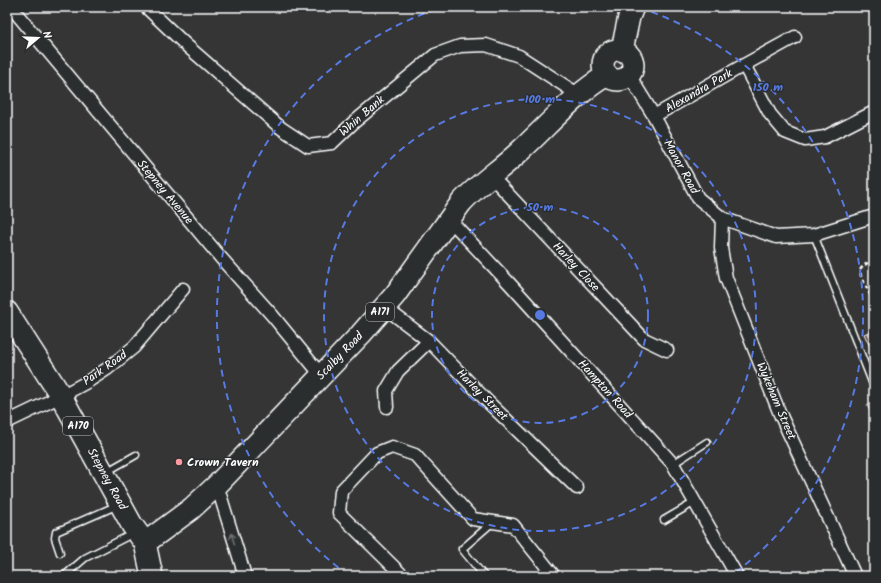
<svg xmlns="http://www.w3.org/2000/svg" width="881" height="583" font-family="Kalam,sans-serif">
<rect width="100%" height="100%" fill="#363535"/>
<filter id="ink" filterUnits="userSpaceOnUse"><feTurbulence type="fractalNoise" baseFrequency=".025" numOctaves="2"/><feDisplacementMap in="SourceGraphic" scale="8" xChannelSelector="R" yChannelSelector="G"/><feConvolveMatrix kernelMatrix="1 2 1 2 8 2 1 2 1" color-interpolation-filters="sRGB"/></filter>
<g filter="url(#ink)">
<!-- building -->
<path fill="#685750" stroke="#fff" d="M874,330V355L864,334Z
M874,401V419L867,405Z"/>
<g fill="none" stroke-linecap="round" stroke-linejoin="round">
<defs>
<path id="lane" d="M814,235L872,382
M673,464L707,442
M106,472L136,455
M664,520L695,502
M60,553L55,538L56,532L118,505
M64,576L85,558L134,533
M484,576L462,549L493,522"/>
<path id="street" d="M11,7L221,258L272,315L321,375
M146,7L186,45L281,128L308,146L332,143L353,123L435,55L460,46L486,45L519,56L579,95
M744,65L795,37
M628,77L632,80L654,116L698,198L722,218L776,237L814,235L874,216
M654,116L744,65L770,114L785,132L805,140L825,137L874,112
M491,176L644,339L667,350
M722,218L721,248L726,278L780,414L855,576
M449,219L509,283L673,464L737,576
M384,307L429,341L488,402L577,488
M387,407L386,391L398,371L429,341
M7,422L61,396L87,382L107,369L134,347L183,289
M217,485L245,576
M403,576L339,513L341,491L377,453L392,447L415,455L473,519L513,525L554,576"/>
<path id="highway" d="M603 65a15 15 0 1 1 30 0a15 15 0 1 1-30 0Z
M622,50L629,17L633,7
M7,312L61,396L132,525L145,543L152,576
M145,543L191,509L217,485L361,334L395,295L461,203C478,184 500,170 519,152C548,126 573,95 607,75"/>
</defs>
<!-- lane casing -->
<use href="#lane" stroke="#fff" stroke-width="9"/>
<!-- street casing -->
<use href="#street" stroke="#fff" stroke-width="15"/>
<!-- highway casing -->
<use href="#highway" stroke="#fff" stroke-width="24"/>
<!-- path -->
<path stroke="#fff" stroke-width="2.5" stroke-dasharray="4 3" stroke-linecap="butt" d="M874,259L863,266L860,270L861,276L874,302"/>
<!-- lane -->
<use href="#lane" stroke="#2a2d2e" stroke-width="6"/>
<!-- street -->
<use href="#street" stroke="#2a2d2e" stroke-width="12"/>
<!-- highway -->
<use href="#highway" stroke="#2a2d2e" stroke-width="21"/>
</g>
<!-- one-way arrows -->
<defs><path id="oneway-shaft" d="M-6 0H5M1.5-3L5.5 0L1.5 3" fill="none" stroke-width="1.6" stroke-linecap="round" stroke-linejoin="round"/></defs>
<use stroke="#6a6c6d" href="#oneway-shaft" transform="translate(233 539) rotate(-105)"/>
</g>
<!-- distance rings -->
<g fill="none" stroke="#567ae2" stroke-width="2" stroke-dasharray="7 5">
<circle cx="540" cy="315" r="108"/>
<circle cx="540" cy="315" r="216"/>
<path d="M348 575A323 323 0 0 1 440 8M640 8A323 323 0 0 1 732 575"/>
</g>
<!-- markers -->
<circle fill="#ff9aa2" stroke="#2a2d2e" stroke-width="1.5" cx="179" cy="462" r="4"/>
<g text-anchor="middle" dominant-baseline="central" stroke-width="3" stroke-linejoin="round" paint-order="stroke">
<!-- shield labels -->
<g fill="#2a2d2e" stroke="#bfc0c0" stroke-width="1">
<rect x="366" y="303" width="28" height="18" rx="3"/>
<rect x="63" y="417" width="30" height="18" rx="3"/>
</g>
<g font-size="11" font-weight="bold" fill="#fff">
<text x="380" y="312">A171</text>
<text x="78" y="426">A170</text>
</g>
<!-- street labels -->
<g font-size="12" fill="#fff" stroke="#2a2d2e">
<text transform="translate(699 91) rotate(-30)">Alexandra Park</text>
<text transform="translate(362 116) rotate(-41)">Whin Bank</text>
<text transform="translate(681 167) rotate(61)">Manor Road</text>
<text transform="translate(165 192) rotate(50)">Stepney Avenue</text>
<text transform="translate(576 267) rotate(47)">Harley Close</text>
<text transform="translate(340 356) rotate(-46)">Scalby Road</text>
<text transform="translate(105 368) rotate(-35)">Park Road</text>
<text transform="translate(605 389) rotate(48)">Hampton Road</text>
<text transform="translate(482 395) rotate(45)">Harley Street</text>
<text transform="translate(776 401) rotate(67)">Wykeham Street</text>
<text transform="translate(107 479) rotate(61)">Stepney Road</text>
</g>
<!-- poi labels -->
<g font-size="12" font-weight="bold" fill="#fff" stroke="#2a2d2e" text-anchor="start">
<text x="187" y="462">Crown Tavern</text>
</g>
</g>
<circle cx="540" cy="315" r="6" fill="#567ae2" stroke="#2a2d2e" stroke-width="2"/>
<g font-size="12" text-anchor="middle" font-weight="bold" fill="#567ae2" stroke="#2a2d2e" stroke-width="3" stroke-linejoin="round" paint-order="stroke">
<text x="768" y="91">150 m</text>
<text x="540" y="103">100 m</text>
<text x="540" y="211">50 m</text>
</g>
<!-- margin -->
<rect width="881" height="583" fill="none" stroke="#2a2d2e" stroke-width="24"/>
<rect x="12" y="12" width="857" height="559" fill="none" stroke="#fff" stroke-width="1.5" filter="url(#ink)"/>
<!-- north arrow -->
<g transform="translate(38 38) rotate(71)" stroke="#2a2d2e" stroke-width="3" paint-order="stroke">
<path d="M0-3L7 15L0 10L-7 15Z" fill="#ffffff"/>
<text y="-6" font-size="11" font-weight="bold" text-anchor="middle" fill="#ffffff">N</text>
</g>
</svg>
